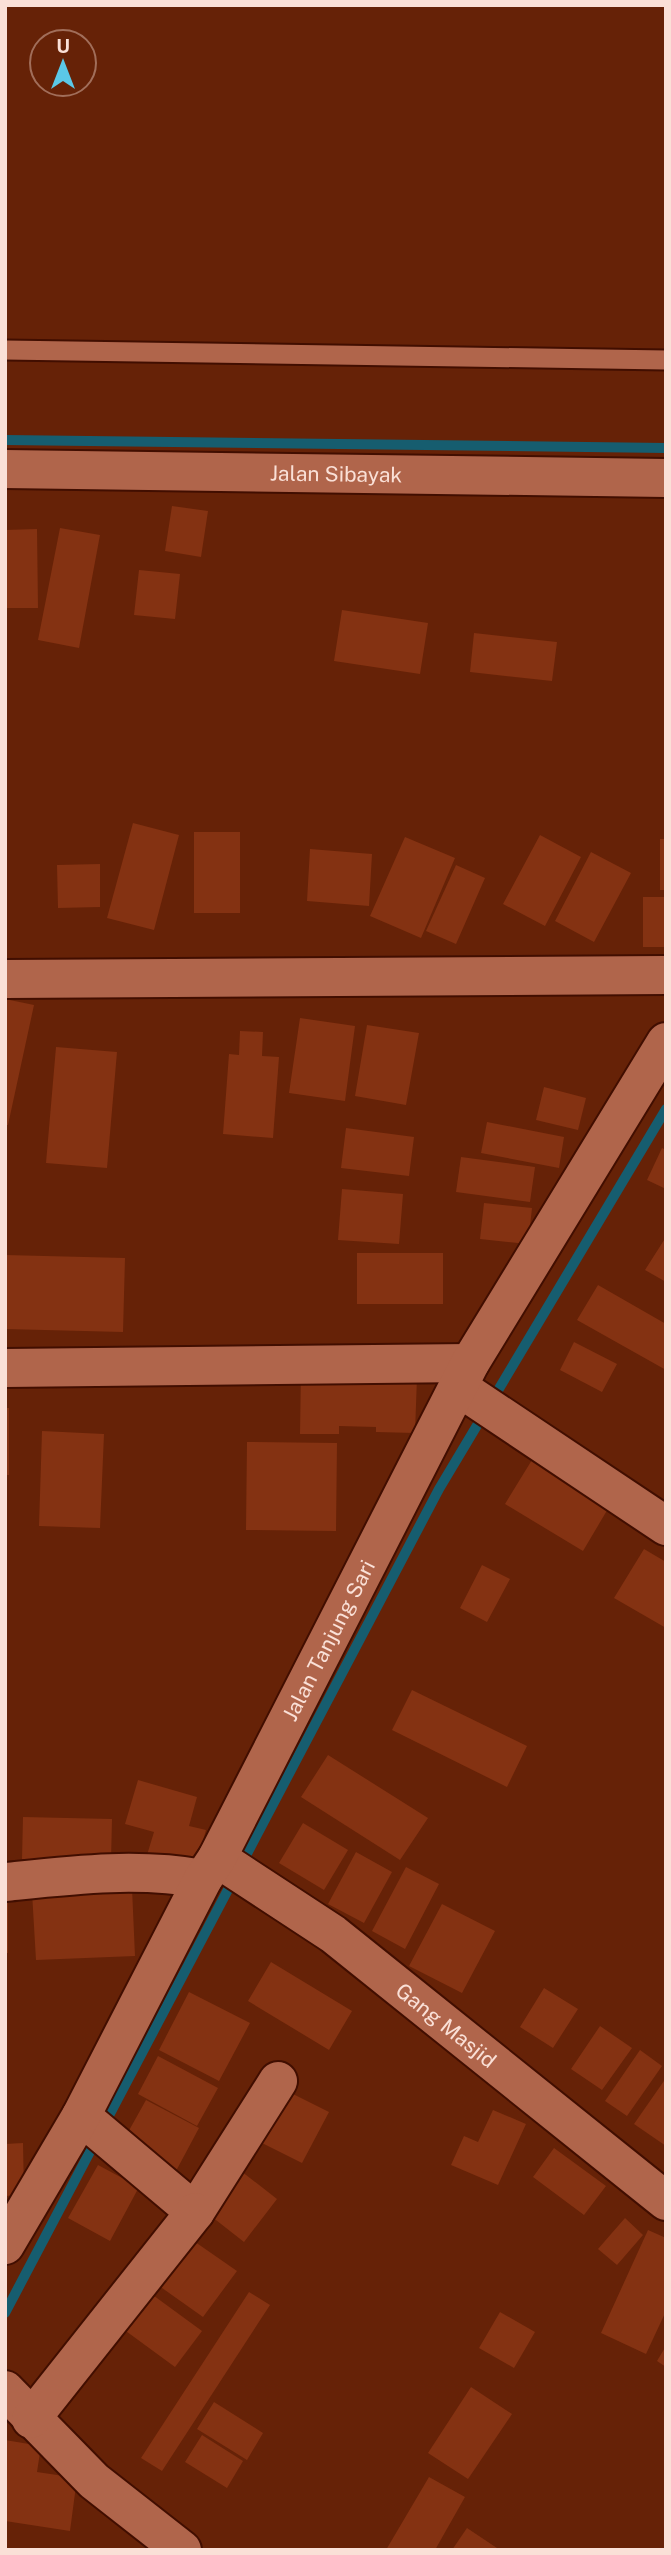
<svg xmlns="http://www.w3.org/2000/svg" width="671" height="2555" font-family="'Public Sans',sans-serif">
<rect width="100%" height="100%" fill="#662207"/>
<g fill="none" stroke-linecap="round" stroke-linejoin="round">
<!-- stream -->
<path stroke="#165d6f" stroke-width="10" d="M5,440L666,448
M5,2313L439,1489L666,1109"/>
</g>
<!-- building -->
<path fill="#843212" d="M172,506L208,511L201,557L165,551Z
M60,528L100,535L79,648L38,640Z
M37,529L38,608H5V530Z
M139,570L180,574L175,619L134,615Z
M342,610L428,623L420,674L334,661Z
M474,633L557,642L552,681L470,672Z
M133,823L179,835L154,930L107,918Z
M194,832H240V913H194Z
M540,835L581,857L545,926L503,904Z
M405,837L455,858L421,938L370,916Z
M660,839H666V890H660Z
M310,849L372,854L369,906L307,901Z
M591,852L631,873L594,942L555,921Z
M100,864V907L58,908L57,865Z
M456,865L485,878L456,944L426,931Z
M643,897H666V947H643Z
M5,999L34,1005L8,1125H5Z
M300,1018L355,1026L345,1101L289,1093Z
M367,1025L419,1033L406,1105L355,1096Z
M240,1031L263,1032L262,1056L279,1057L273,1138L223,1134L229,1054L239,1055Z
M56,1047L117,1052L107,1168L46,1163Z
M544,1087L586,1098L578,1130L536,1120Z
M487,1122L564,1137L559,1168L481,1153Z
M346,1128L414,1137L409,1176L341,1168Z
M662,1148L666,1150V1189L647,1180Z
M461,1157L535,1167L530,1202L456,1192Z
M342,1189L403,1194L399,1244L338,1240Z
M484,1203L532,1208L528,1244L480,1239Z
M666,1237V1282L645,1270Z
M357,1253H443V1304H357Z
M5,1255L125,1258L123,1332L5,1329Z
M598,1285L666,1324V1370L577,1320Z
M574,1342L617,1364L602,1392L560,1370Z
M301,1370L417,1377L415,1433L376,1432V1427L339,1426V1434H300Z
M5,1408H9V1475H5Z
M42,1431L104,1434L100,1528L39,1526Z
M247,1442L337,1443L336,1531L246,1530Z
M535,1455L612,1502L583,1551L505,1504Z
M644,1549L666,1562V1628L614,1598Z
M482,1565L510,1579L487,1622L460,1608Z
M412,1690L527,1746L507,1787L392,1730Z
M328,1755L428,1818L400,1860L301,1797Z
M138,1780L197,1797L189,1826L206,1830L195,1869L147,1855L154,1832L125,1824Z
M23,1817L112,1819L111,1861L22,1859Z
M303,1823L348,1850L324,1890L279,1863Z
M356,1852L392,1872L364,1923L328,1904Z
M406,1867L439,1884L405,1949L372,1931Z
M132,1888L135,1956L36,1960L32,1892Z
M5,1898H8V1953H5Z
M442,1904L495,1931L462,1993L409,1966Z
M271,1962L352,2011L329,2050L248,2001Z
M544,1988L578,2009L553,2048L520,2027Z
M189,1992L250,2023L219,2081L159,2050Z
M600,2026L632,2048L602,2090L571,2069Z
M640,2050L662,2066L627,2116L605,2101Z
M158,2056L218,2088L197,2126L138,2094Z
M666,2078V2146L634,2124Z
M285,2090L329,2112L302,2163L258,2141Z
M146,2100L199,2128L176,2171L122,2143Z
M493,2110L526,2124L498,2185L451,2165L464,2136L478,2142Z
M23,2143L24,2195L5,2196V2144Z
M554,2148L606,2186L584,2215L533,2177Z
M98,2165L139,2187L110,2241L68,2218Z
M241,2171L277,2199L244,2242L207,2213Z
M625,2218L643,2235L617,2265L598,2249Z
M648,2230L666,2238V2311L646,2354L601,2333Z
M188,2237L237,2271L203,2317L155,2283Z
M146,2290L202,2331L175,2367L119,2326Z
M249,2292L270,2305L162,2471L141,2458Z
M500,2312L535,2332L514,2368L479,2348Z
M666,2346V2367L657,2361Z
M471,2387L512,2414L468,2479L428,2453Z
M214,2402L263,2433L247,2460L197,2429Z
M202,2435L243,2461L227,2488L185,2462Z
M5,2440L41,2446L37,2472L77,2478L70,2531L5,2521Z
M429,2477L465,2497L435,2550H386Z
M467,2528L500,2550H452Z"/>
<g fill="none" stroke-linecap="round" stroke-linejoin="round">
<defs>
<path id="service" d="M5,350L666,360"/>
<g id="minor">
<path d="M5,979L666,975"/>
<path d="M5,1368L470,1363"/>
<path d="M458,1387L666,1526"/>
<path id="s1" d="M217,1858L333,1934L666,2201"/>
<path d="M5,1882C72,1875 137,1867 203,1879"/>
<path d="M81,2116L195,2212L278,2081"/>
<path id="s2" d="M5,2245L81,2116L203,1879L217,1858L470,1363L666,1042"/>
<path d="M5,2390L94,2481L182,2550"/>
<path d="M31,2419L195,2212"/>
</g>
<g id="tertiary">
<path id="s3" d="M5,469L666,478"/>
</g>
</defs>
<!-- service casing -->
<use href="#service" stroke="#410e00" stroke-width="23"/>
<!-- minor casing -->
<use href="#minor" stroke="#410e00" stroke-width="42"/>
<!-- tertiary casing -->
<use href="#tertiary" stroke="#410e00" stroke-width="42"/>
<!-- service -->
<use href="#service" stroke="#b0654b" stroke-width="19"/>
<!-- minor -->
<use href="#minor" stroke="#b0654b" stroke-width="38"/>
<!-- tertiary -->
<use href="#tertiary" stroke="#b0654b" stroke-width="38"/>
</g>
<g text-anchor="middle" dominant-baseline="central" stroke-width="7" stroke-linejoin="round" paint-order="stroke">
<!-- street labels -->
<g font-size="21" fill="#fae0d7" stroke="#662207">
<text stroke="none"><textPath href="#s3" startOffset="331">Jalan Sibayak</textPath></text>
<text stroke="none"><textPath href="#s2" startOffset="686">Jalan Tanjung Sari</textPath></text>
<text stroke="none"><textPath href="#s1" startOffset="284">Gang Masjid</textPath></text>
</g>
</g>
<!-- border -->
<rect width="671" height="2555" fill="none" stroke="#fae0d7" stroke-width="14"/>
<!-- north arrow -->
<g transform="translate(63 63)"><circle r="33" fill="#662207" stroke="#a16e5a" stroke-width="2"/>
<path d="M0-5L12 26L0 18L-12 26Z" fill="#5bc8e7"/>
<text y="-10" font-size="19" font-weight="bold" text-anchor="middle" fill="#fae0d7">U</text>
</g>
</svg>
